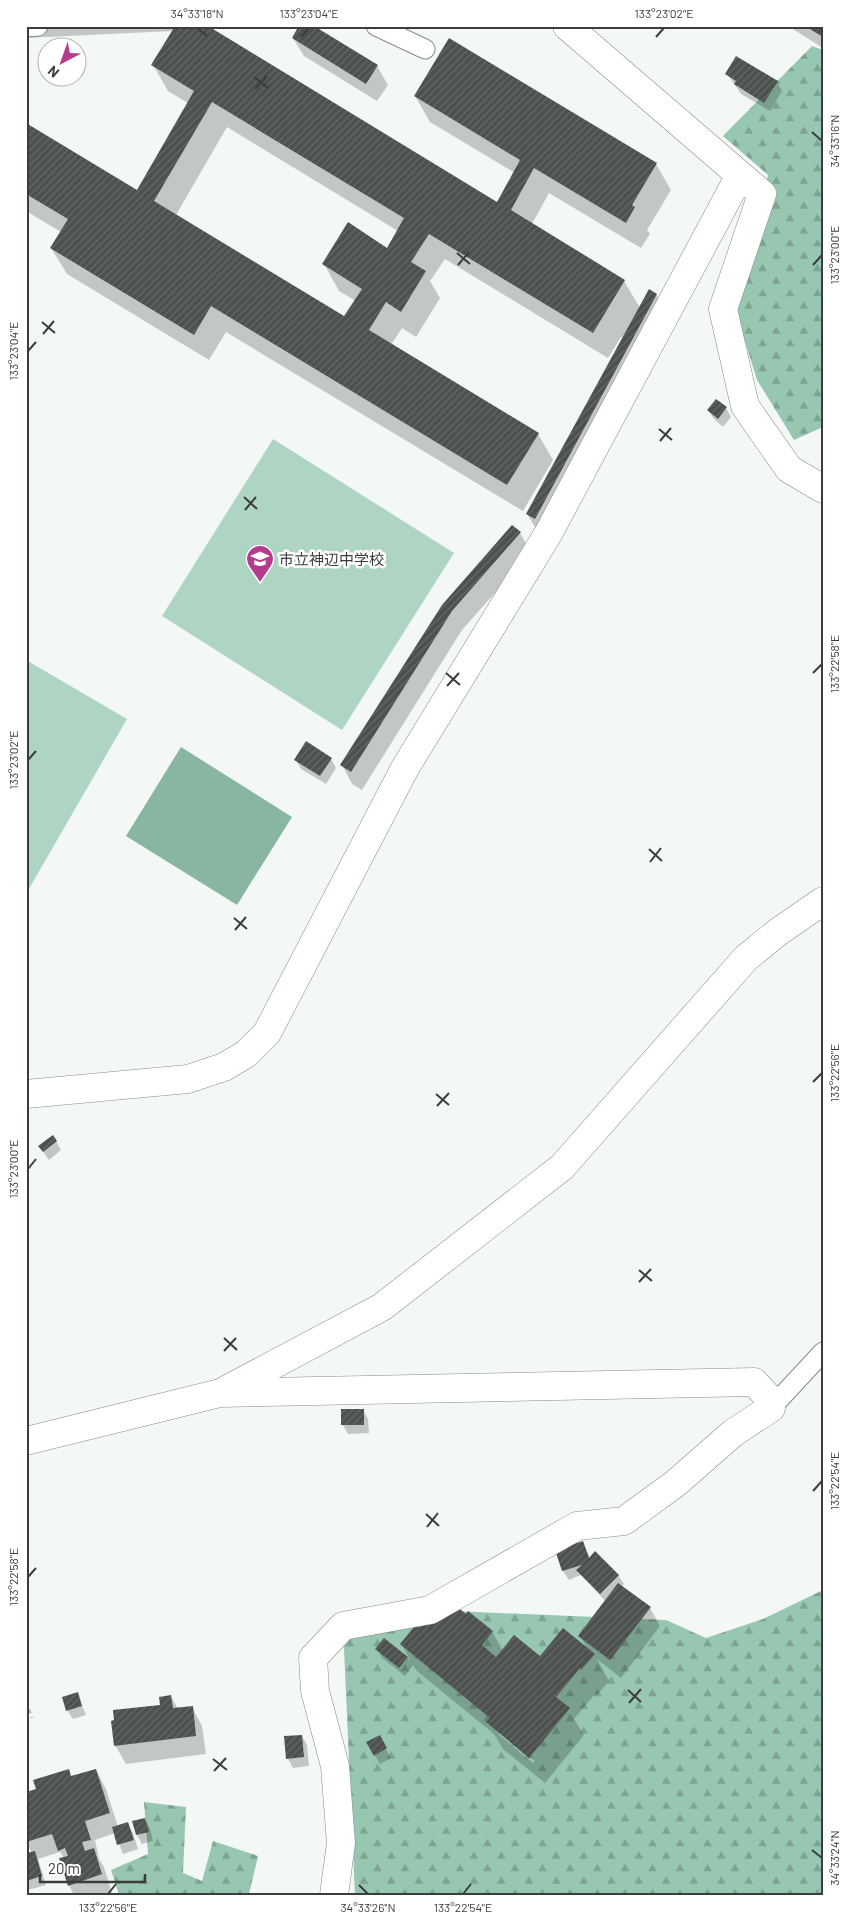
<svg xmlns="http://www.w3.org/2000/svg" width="849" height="1921" font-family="Barlow,'Noto Sans JP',sans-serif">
<defs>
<pattern id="forest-firs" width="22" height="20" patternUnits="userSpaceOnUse" patternTransform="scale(1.25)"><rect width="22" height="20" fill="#98c7b1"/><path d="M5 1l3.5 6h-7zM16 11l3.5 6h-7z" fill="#7da391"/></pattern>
<pattern id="building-hatch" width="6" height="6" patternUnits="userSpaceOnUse" patternTransform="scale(1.25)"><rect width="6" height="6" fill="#4c514f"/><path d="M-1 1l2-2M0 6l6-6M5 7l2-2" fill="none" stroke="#646866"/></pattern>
</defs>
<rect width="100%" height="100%" fill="#f3f8f6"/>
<!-- green -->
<path fill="#aed5c3" d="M273,439L454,553L342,730L162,616Z
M26,660L127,719L26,894Z"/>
<!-- forest -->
<path fill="url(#forest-firs)" d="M812,46L823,50V427L794,440L757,380L735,309L768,175L723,136Z
M823,1588V1895H355L343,1626L430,1610L666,1620L706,1638L763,1619L821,1591Z
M144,1802L186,1807L183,1873L202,1881L213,1841L258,1856L249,1894L119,1895L111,1870L148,1854Z"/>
<!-- water -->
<path fill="#88b6a1" d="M181,747L292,817L237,905L126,836Z"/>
<!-- shadow -->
<path fill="#0003" fill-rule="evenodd" d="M26,26H270L210,29L497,204L515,173L430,122L415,96L656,164L671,190L647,230L650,234L641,248L549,193L532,224L624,281L640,308L656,294L667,313L538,532L527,514L623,338L621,337L608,358L445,259L430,281L440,298L416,337L402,328L391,345L538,434L553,460L523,511L226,332L209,360L67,274L51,248L61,232L26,211V124L137,191L188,103L168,91L153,65L173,31L26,38ZM227,127L398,231L387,249L324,264L339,291L356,301L345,318L176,215Z
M788,26H823V48Z
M296,27L377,66L388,85L377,101L304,56L293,38L298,31Z
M727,74L777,82L782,91L770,111L741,94Z
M726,408L731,417L723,427L714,419L708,410Z
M512,527L520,533L531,552L462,630L362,790L352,784L342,765L443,606Z
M331,759L336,768L326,784L301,769L296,760Z
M56,1141L61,1150L49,1160L40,1147Z
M363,1410L368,1419L369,1433L348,1434L343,1425Z
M583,1542L590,1558L618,1575L624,1584L621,1587L650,1608L660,1626L621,1678L597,1659L609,1681L597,1695L595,1694L574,1719L584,1735L545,1783L503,1749L494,1734L417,1671L413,1665L405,1676L382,1658L377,1649L384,1639L410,1660L402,1645L466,1615L492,1631L503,1651L541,1658L587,1648L580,1636L606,1602L581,1575L569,1580L563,1571L557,1551ZM497,1730L535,1761L533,1763L497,1733Z
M77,1694L86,1715L73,1719L67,1710Z
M171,1696L178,1709L192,1707L202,1726L206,1754L126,1764L115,1745L116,1721L161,1706Z
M302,1736L307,1745L309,1766L293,1768L288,1759Z
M379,1737L391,1758L380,1764L375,1755Z
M68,1770L72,1777L96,1770L106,1789L118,1827L128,1824L133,1833L138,1849L123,1854L115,1833L95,1840L99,1859L104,1867L112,1893L106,1895H74L69,1885L64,1858L60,1852L38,1859L46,1885L28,1890L26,1888V1854L32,1853L26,1842V1793L38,1789Z
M145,1819L150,1828L153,1841L142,1844L137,1835Z"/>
<!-- building -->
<path fill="url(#building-hatch)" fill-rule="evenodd" d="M175,26H208L497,202L520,160L414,96L449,38L657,163L632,205L635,207L626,223L534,168L511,210L625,280L593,333L429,234L411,262L426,271L401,312L386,302L369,330L539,433L507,485L211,306L194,335L50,248L68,219L26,194V123L137,190L194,91L151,65ZM212,102L404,218L387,248L348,222L322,264L362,289L344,316L154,201Z
M292,26H314L378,65L366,84L292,38L297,29Z
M805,26H823V37Z
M736,56L778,81L764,103L734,84L736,81L725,74Z
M649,289L657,294L535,519L526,514Z
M716,399L727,407L718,419L707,410Z
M512,525L521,532L452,611L351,772L340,765L442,605Z
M306,741L332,758L320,776L294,760Z
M53,1135L57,1141L43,1152L38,1146Z
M341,1409H364V1425H341Z
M583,1541L589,1558L595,1551L619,1575L600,1594L576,1570L582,1565L562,1571L555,1550Z
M618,1583L651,1607L610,1660L578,1636Z
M444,1596L466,1614L468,1611L493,1631L482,1645L496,1657L514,1635L540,1656L563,1628L595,1654L581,1670L580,1668L556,1697L570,1708L529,1758L486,1722L490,1718L400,1644L433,1604Z
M384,1638L408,1657L399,1668L375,1649Z
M78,1692L82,1706L66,1711L62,1697Z
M171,1695L173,1708L193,1706L196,1736L114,1746L111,1721L114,1720L113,1710L160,1705L159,1697Z
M302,1735L304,1757L286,1759L284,1736Z
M380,1735L387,1748L374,1756L366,1742Z
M69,1769L71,1776L96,1769L110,1813L85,1821L91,1840L82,1842L85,1851L94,1848L102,1874L68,1886L59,1858L68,1856L65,1848L58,1851L52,1834L26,1842V1792L36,1789L33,1780Z
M145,1818L149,1832L136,1835L132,1821Z
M128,1822L134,1840L117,1845L112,1827Z
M35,1851L42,1876L26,1881V1853Z"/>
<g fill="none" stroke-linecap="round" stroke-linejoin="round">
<defs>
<path id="lane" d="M376,26L425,49
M26,27L38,26
M771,1408L823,1352"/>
<path id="street" d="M567,26L762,194L723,309L745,406L789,469L823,489
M26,1094L188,1079L224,1067L246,1054L267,1033L405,768L548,534L740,175
M224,1391L382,1307L562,1167L746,958L778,932L823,901
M26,1441L220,1393L754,1382L768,1397L771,1408L733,1433L676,1483L624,1521L577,1526L430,1610L343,1626L313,1658L315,1691L335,1766L341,1843L334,1895"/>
</defs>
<!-- lane casing -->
<use href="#lane" stroke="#878c8a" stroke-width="21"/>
<!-- street casing -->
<use href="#street" stroke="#878c8a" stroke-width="29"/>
<!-- path -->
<path stroke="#b9bdbb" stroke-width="3" stroke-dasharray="4 4" stroke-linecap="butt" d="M26,1702L32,1718"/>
<!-- lane -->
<use href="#lane" stroke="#fff" stroke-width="19"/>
<!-- street -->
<use href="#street" stroke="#fff" stroke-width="28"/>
</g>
<!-- ticks -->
<path fill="none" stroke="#3b3d3c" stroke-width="2" d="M197,28L207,36M301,37L309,28M656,37L664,28M254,77L268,88M255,89L267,76M812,132L822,141M457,253L470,264M458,265L469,252M813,265L822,255M42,322L55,333M43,334L54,321M28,351L36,342M659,429L672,440M660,441L671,428M244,497L257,509M245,510L256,497M446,673L460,685M813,673L822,664M447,686L459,673M28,760L36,751M649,849L662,861M650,862L661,848M234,918L247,929M235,930L246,917M813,1082L822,1073M436,1094L449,1105M437,1106L449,1093M28,1169L36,1159M639,1270L652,1281M639,1282L651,1269M224,1338L237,1350M224,1351L236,1338M813,1491L822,1481M426,1514L439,1526M427,1527L438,1513M28,1577L36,1568M628,1690L641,1702M629,1703L641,1689M213,1759L227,1770M214,1771L226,1758M812,1850L822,1858M359,1885L368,1894M108,1894L116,1884M463,1894L471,1884"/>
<!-- icons -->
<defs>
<symbol id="school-pin" viewBox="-11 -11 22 30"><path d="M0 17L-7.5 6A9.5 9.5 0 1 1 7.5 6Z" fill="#b73b8c" stroke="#fff"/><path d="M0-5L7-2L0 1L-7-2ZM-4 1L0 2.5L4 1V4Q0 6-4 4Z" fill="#fff"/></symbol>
</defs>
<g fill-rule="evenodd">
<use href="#school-pin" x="244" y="543" width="32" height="43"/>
</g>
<g text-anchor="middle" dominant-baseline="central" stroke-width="5" stroke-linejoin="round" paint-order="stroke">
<!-- poi labels -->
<g font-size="15" fill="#3b3d3c" stroke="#fff" text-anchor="start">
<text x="279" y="559">市立神辺中学校</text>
</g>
</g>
<!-- border -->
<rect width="849" height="1921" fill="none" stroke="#ffffff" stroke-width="55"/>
<!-- north arrow -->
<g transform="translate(62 62) rotate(221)"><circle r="24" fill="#ffffff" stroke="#b1b1b1"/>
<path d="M0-4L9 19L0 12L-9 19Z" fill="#b73b8c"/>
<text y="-8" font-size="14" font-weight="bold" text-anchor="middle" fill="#3b3d3c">N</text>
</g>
<!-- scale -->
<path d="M40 1874v8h105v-8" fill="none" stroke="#3b3d3c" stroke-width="2.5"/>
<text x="48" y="1874" font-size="15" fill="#3b3d3c" stroke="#ffffff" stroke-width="4" paint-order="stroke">20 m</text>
<rect x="28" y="28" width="794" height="1866" fill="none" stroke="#3b3d3c" stroke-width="2"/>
<g font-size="12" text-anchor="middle" fill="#3b3d3c">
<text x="197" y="18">34°33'18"N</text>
<text x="309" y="18">133°23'04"E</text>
<text x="664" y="18">133°23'02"E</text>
<text transform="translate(835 141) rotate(-90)" y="4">34°33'16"N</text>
<text transform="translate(835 255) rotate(-90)" y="4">133°23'00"E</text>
<text transform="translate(14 351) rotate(-90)" y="4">133°23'04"E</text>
<text transform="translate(835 664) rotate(-90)" y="4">133°22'58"E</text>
<text transform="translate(14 760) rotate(-90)" y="4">133°23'02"E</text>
<text transform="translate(835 1073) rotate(-90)" y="4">133°22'56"E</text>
<text transform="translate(14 1169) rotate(-90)" y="4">133°23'00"E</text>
<text transform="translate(835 1481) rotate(-90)" y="4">133°22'54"E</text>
<text transform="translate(14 1577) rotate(-90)" y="4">133°22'58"E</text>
<text transform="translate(835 1858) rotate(-90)" y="4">34°33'24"N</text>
<text x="108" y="1912">133°22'56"E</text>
<text x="368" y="1912">34°33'26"N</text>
<text x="463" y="1912">133°22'54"E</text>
</g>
</svg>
